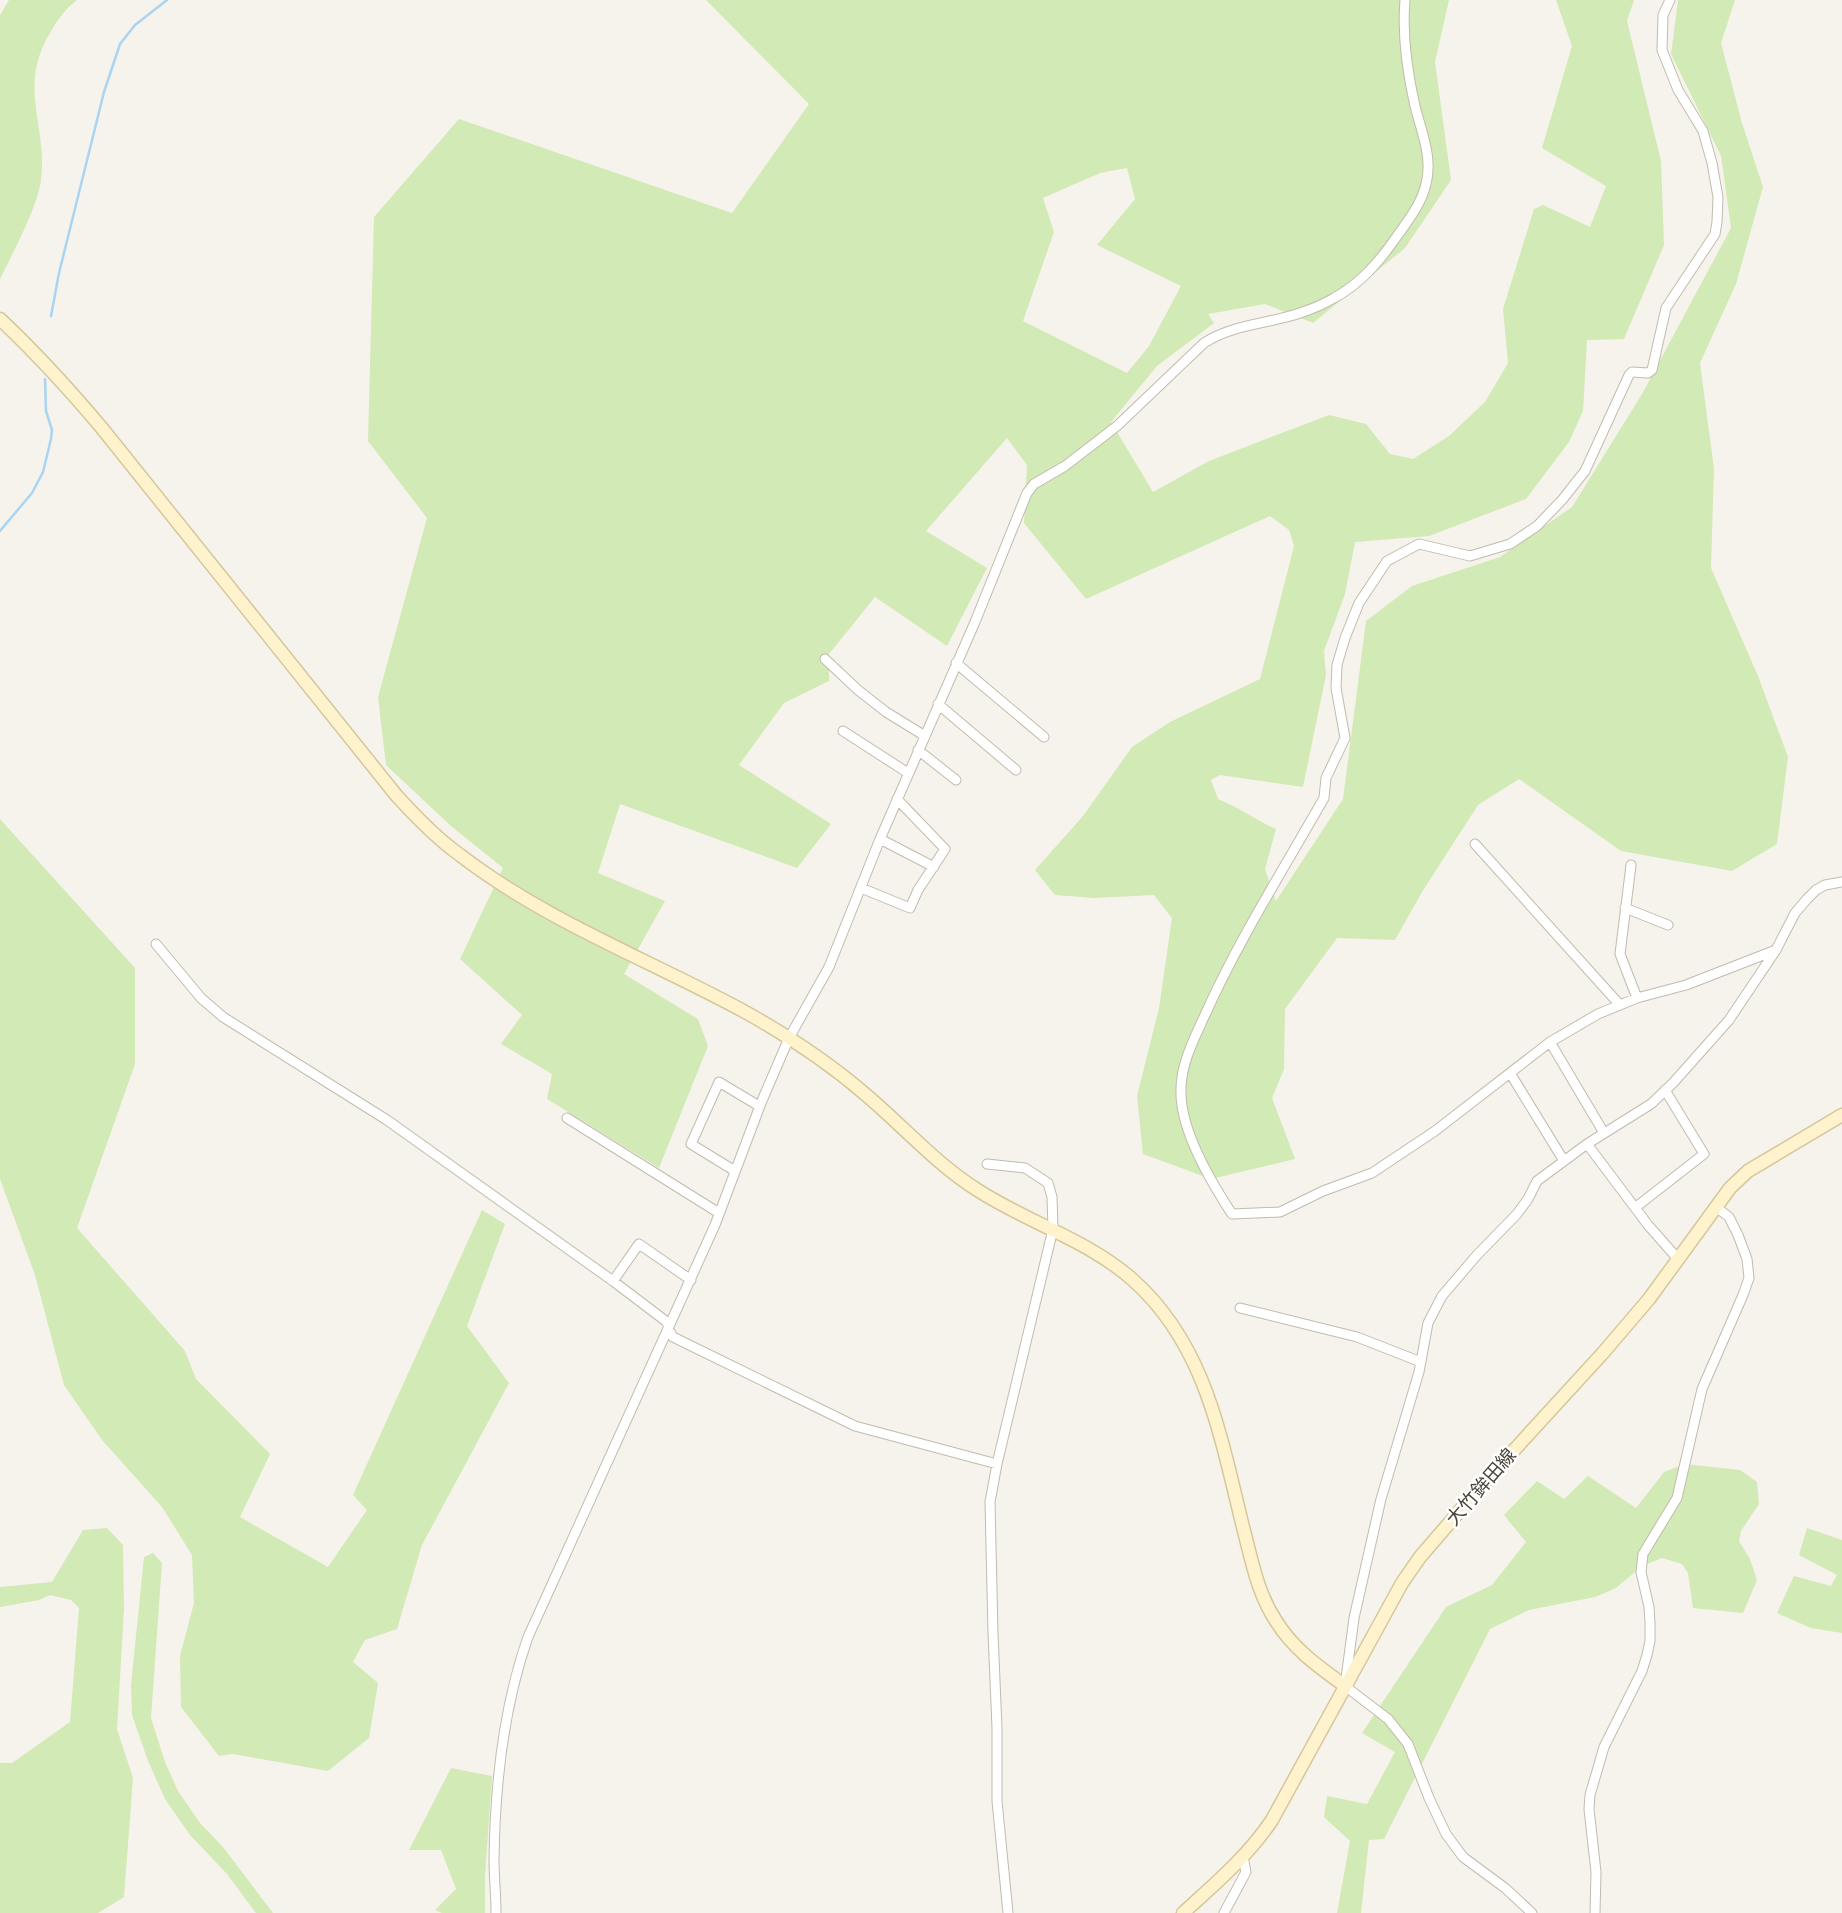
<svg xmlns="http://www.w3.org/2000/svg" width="1842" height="1913" font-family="'DM Sans','Noto Sans JP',sans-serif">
<rect width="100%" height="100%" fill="#f6f3ec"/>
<!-- green -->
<path fill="#d2eab5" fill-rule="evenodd" d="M9,0H77C65,9 58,19 50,33C17,88 48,125 41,180C37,209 13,252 0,279V15Z
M706,0H1449L1435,62L1451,180L1405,248L1313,323L1265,304L1208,314L1214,323L1157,366L1111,422L1153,492L1209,461L1329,415L1366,424L1390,454L1413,459L1449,436L1485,402L1508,363L1503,309L1534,209L1543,205L1590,227L1606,186L1542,148L1572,46L1556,0H1634L1627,21L1661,161L1664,245L1624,339L1587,340L1583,411L1569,442L1526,499L1429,536L1355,542L1345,594L1324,651L1326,675L1303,787L1220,775L1211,780L1218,799C1238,807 1256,820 1276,829L1265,869L1276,901L1343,799L1366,621L1412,586L1500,557L1572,507L1642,394L1731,228L1721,156L1671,54L1678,0H1735L1721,43L1742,123L1763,187L1736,284L1700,363L1714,469L1711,568L1758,676L1788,757L1777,844L1732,871L1621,851L1519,779L1478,805L1422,892L1395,940L1337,938L1285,1009L1284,1069L1272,1098L1295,1159L1211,1179L1143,1154L1137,1096L1159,1008L1172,918L1154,895L1094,898L1055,895L1035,870L1083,816L1132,747L1170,722L1260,679L1294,546L1289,530L1270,516L1086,599L1024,523L1027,465L1007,438L926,531L987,568L947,646L875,597L829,654V681L784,703L739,765L831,824L797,868L620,804L598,873L665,901L624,974L698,1019L708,1046L659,1168L547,1099L552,1074L501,1044L522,1015L460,959L503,868L451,826L386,765L378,697L427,518L368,441L374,217L459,119L732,213L809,104ZM1127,168L1135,199L1097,245L1181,286L1149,346L1127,373L1023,321L1054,232L1043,198L1100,173Z
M0,819L135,968V1064L77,1228L185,1351L196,1379L270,1454L240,1517L328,1567L367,1510L353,1495L482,1210L505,1224L467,1326L509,1383L422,1545L397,1629L365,1640L353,1662L378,1683L369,1738L328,1771L233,1754L219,1756L181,1707L180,1656L194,1603L192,1555L162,1507L102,1440L64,1385L35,1275L0,1179Z
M1685,1464L1740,1470L1757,1482L1759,1504L1741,1531L1739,1541L1750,1559L1757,1580L1743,1613L1693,1608L1688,1573L1682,1564L1662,1558L1642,1566L1616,1588L1595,1597L1529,1610L1490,1629L1384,1839L1369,1840L1361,1913H1337L1350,1841L1324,1817L1327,1796L1367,1804L1395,1752L1362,1733L1446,1607L1492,1585L1526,1542L1504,1515L1537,1481L1564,1499L1588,1476L1636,1508L1664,1472Z
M107,1528L123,1545L124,1609L117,1729L133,1778L124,1897L98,1913H0V1763H12L70,1722L79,1608L71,1600L50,1595L39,1600L0,1607V1587L52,1582L83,1530Z
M1807,1528L1842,1540V1633L1811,1628L1777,1613L1794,1576L1831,1586L1837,1575L1799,1555Z
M153,1553L162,1563L151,1718L165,1762L178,1791L200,1823L223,1847L273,1913H256L227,1874L190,1835L165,1799L148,1761L132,1715L131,1685L144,1557Z
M451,1768L492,1776L485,1877V1913H442L435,1910L456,1889L441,1850H409Z"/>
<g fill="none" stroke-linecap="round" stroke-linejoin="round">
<!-- stream -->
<path stroke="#a9d4f2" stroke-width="2.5" d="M51,316L59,273L104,92L120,44L135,25L167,0
M0,531L32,493L43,472L51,439L52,430L46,411L45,379"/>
<defs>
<path id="street" d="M1670,0L1663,15L1662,50L1678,90L1703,131L1712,163L1718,197L1717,222L1715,234L1666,308L1652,370L1648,373L1632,372L1629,375L1585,471L1562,500L1537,526L1510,544L1470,556L1419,544L1387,561L1359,603L1345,638L1337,665L1336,688L1345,738L1326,778L1324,798C1283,870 1238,941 1204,1017C1193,1041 1180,1066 1181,1093C1181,1130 1211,1182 1232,1214L1280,1212L1323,1191L1372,1173L1435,1131L1550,1042L1598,1014L1637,998L1686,985L1776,950
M825,659L858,690L886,712L925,736
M956,663L1044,737
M938,704L1016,770
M843,731L908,773
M918,750L956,780
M880,839L934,867
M1475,844L1620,1005
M1631,865L1620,954L1637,998
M861,888L910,908L918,890L945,849L897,799
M1625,908L1668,925
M156,944L201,998L223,1017L387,1120L613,1281L667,1322L669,1330L673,1337L855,1426L997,1464
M1550,1042L1604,1133
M1510,1073L1564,1161
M567,1118L719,1213
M1587,1144L1648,1225L1678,1259
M987,1164L1025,1168L1048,1183L1052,1197L1053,1229L997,1464L990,1502L993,1633L997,1728V1801L1008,1913
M735,1171L691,1144L719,1082L759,1106
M1636,1207L1704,1154L1665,1090
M613,1281L639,1244L691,1280
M1240,1308L1357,1337L1421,1362
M496,1913C496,1895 494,1877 494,1859C495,1784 503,1708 528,1637L715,1225L761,1103L789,1038L829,967L880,839L975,622L1027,493L1034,484L1065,466L1117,426L1204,343C1233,324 1268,324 1300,313C1312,309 1324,304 1334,298C1360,284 1378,263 1395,239C1407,222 1421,205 1426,184C1433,157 1421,131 1415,106C1407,71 1402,35 1405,0
M1224,1913L1246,1872L1243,1857
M1532,1913L1505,1888L1463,1857L1446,1834L1429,1798L1408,1744L1388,1719L1345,1686L1354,1618L1381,1499L1419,1372L1428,1323L1442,1296L1477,1255L1517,1214L1528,1199L1537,1181L1587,1144L1651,1104L1673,1083L1729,1020L1776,950L1795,913L1807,899L1816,890L1825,885L1842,882
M1595,1913L1596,1872L1589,1809L1590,1795L1604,1747L1642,1671L1647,1655L1650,1641V1623L1649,1607L1641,1572L1643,1554L1677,1498L1702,1389L1743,1295L1749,1278L1747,1259L1738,1235L1729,1217L1716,1207"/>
<path id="secondary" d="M0,319C36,353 69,389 101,427L396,795C415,816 436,838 460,855C547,922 652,961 747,1013C788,1036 829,1063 865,1094C903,1126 937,1165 979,1191C1029,1223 1088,1240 1133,1280C1207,1346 1221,1440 1244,1531C1252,1562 1258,1594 1276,1621C1293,1649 1319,1667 1345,1686
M1183,1913C1215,1884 1248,1856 1272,1820L1402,1583L1420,1557L1483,1484L1602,1354L1649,1299L1730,1188L1748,1171L1842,1115"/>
</defs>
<!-- street casing -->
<use href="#street" stroke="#c2bbae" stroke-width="11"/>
<!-- secondary casing -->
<use href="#secondary" stroke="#d6c79b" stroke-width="15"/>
<!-- street -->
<use href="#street" stroke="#fff" stroke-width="9"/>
<!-- secondary -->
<use href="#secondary" stroke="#fff3cd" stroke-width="12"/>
</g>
<g text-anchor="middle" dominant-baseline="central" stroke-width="5" stroke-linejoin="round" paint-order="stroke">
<!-- street labels -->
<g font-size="19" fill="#4b4439" stroke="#fff">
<text transform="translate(1481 1487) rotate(-49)">大竹鉾田線</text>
</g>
</g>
</svg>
